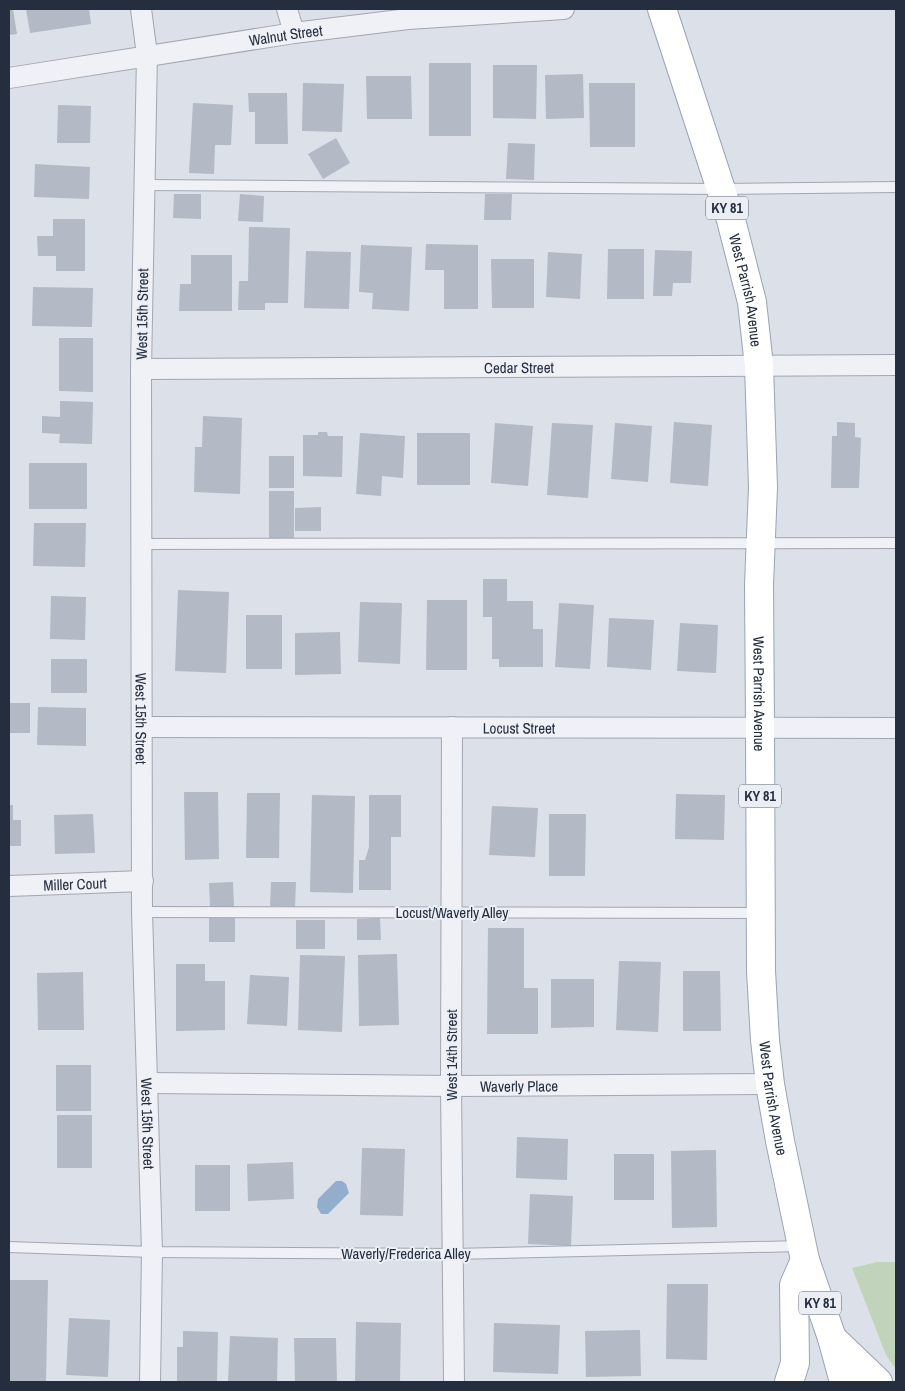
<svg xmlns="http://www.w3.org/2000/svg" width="905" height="1391" font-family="'Archivo Narrow',sans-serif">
<rect width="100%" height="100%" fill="#dce0e8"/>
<!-- green -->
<path fill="#c2d3bc" d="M877,1262H896V1369L886,1355L852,1268Z"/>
<!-- water -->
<path fill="#93aecc" d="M336,1181H342L346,1184L349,1193L328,1214H321L317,1207L318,1199Z"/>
<!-- building -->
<path fill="#b3b9c5" d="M9,9H13L17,34L9,35Z
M26,9H89L91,24L30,33Z
M429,63H471V136H429Z
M493,65H537L536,119L493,118Z
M583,74L584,118L546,119L545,75Z
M366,76H411L412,119H367Z
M303,83L344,84L342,132L302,131Z
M589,83H635V147H590Z
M248,93H287L288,144H255V112H249Z
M193,103L233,105L231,145H215L214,174L189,173Z
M58,105L91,106L90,143H57Z
M336,138L350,163L323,179L308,154Z
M508,143L535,144L534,180L506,179Z
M35,164L90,167L89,199L34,197Z
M174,194H201V219L173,218Z
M240,194L264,196L263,222L238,221Z
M485,194H512L511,220H484Z
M53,219H85V271H56V256H38L37,236H53Z
M249,227L290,228L288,303H265V310H238L239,281H248Z
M426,244L478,245V309H444V270H425Z
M361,245L412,247L409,311L372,309L373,293L359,292Z
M608,249H644V299H607Z
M655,250L692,251L691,283H673L672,296H653Z
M306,251L351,252L349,309L304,308Z
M548,252L582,254L580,299L546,297Z
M191,255H232V311H179L180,284H191Z
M491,259H534V308H492Z
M33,287L93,288L92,327L32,326Z
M59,338H93V392L59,391Z
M60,401L93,402L92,444L59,443L60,434L42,433V416L60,417Z
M203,416L242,418L240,494L194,492L195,447H202Z
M674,422L712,425L708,486L670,483Z
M837,422L855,423V437L861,438L859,488H831L832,436H837Z
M495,423L533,426L528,486L491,483Z
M552,423L593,425L588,498L547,495Z
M615,423L652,426L648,482L611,479Z
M318,432H327L328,436H343L342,477L303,476V435H318Z
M360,433L405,436L403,478L382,476L381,496L356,494Z
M417,433H470V485H417Z
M269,456H294V488H269Z
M29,463H87V509H29Z
M269,491H294V541H269Z
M321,507V531H295V508Z
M34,523H86L85,567L33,566Z
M483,579H507V601H533V629H543V667H499V659H492V617H483Z
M178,590L229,592L226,673L175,671Z
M51,596L86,597L85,640L50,639Z
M427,600H467V670H426Z
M360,602L402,603L400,664L358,662Z
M559,603L594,605L590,669L555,667Z
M246,615H282V669H246Z
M609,618L654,620L651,670L607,667Z
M680,623L718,625L716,673L677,671Z
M340,632L341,674L295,675V633Z
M51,659H87V693H51Z
M9,703H30V733H9Z
M38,707L86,708V746L37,745Z
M184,792H218L219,859L185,860Z
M247,793H280L279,858H246Z
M676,794L725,795L724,840L675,839Z
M312,795L355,796L353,893L310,892Z
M369,795H401V837H391V890H359V860H365L369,847Z
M9,805H13V820H21V846H9Z
M492,806L538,808L535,857L489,855Z
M93,814L95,853L55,854L54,815Z
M549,814H586L585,876H549Z
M233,882L234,907H210L209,883Z
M271,882H296L295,907L270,906Z
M209,917H235V942H209Z
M380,918L381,940H357V919Z
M296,920H325V949H296Z
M488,928H524V988H538V1034H487Z
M397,954L399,1025L359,1026L358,955Z
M300,955L345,956L342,1032L298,1030Z
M619,961L661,962L658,1032L616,1030Z
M176,964H205V981H225V1030L176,1031Z
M683,971H720L721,1031H683Z
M83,972L84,1030H38L37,973Z
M250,975L289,977L287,1026L247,1024Z
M551,979H594V1027L551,1028Z
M56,1065H91V1111H56Z
M57,1115H92V1168H57Z
M517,1137L568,1139L567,1180L516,1178Z
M362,1148L405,1149L403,1216L360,1215Z
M716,1150L717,1227L672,1228L671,1151Z
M614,1154H654V1200H614Z
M293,1162L294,1199L248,1201L247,1164Z
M195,1165H230V1211H195Z
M530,1194L573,1196L571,1246L528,1244Z
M9,1280H48L46,1382H9Z
M667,1284H708L707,1360L666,1359Z
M69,1318L110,1320L108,1377L66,1375Z
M356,1322L401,1323L400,1382H355Z
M494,1323L560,1325L558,1374L493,1372Z
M640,1330L641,1376L586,1377L585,1331Z
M183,1331L218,1332L217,1382H177V1347H183Z
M230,1336L278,1338L277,1382H228Z
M294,1338H336L337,1382H295Z"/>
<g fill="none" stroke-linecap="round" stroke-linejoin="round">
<defs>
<path id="service" d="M144,185L721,189L896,187
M142,544L896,543
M142,912L760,913
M9,1247L152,1252L452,1254L801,1246"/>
<g id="minor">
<path id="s1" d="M141,9L147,55L141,369L142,912L152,1252L150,1382"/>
<path d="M287,9L294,33"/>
<path id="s2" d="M9,78L294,33L408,19L564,9"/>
<path id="s3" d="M141,369L896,365"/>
<path id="s4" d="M143,727L896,728"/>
<path d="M452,727L451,1086L454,1382"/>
<path id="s5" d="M9,886L143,881"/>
<path id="s6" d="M148,1083L451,1086L770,1084"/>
</g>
<g id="primary">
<path id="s7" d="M662,9L731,220L752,302L759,366L763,487L759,585L760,727L761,971L765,1040L770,1084L780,1141L805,1260L832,1338L844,1382"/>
<path d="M832,1338L878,1382"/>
<path d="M789,1382L795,1363L794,1285L805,1260"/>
</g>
</defs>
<!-- service casing -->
<use href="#service" stroke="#a1a7b2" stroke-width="12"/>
<!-- minor casing -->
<use href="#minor" stroke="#a1a7b2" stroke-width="22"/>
<!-- primary casing -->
<use href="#primary" stroke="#9aa4b5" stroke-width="30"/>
<!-- service -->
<use href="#service" stroke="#eff1f6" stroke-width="10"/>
<!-- minor -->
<use href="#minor" stroke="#eff1f6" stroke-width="20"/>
<!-- primary -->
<use href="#primary" stroke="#fff" stroke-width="28"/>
</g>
<g text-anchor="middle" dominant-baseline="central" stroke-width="4" stroke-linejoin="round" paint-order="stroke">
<!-- shield labels -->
<g fill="#ebeff5" stroke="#606876" stroke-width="1">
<rect x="706" y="196.5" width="42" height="23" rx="4"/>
<rect x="739" y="784.5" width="42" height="23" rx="4"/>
<rect x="799" y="1291.5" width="42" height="23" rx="4"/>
</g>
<g font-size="14" font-weight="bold" fill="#242e3f">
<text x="727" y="208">KY 81</text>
<text x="760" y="796">KY 81</text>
<text x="820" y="1303">KY 81</text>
</g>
<!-- street labels -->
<g font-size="15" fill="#242e3f" stroke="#ebeff5">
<text stroke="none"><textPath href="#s2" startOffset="280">Walnut Street</textPath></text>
<text stroke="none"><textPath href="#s7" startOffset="294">West Parrish Avenue</textPath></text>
<text transform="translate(142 314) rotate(-89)">West 15th Street</text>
<text stroke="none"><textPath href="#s3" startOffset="378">Cedar Street</textPath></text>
<text stroke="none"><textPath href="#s7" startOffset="699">West Parrish Avenue</textPath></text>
<text stroke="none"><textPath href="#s1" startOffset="710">West 15th Street</textPath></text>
<text stroke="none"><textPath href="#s4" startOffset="376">Locust Street</textPath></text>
<text stroke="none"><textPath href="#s5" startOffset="66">Miller Court</textPath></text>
<text x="452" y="912">Locust/Waverly Alley</text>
<text transform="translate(451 1055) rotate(-90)">West 14th Street</text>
<text stroke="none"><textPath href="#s6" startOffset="371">Waverly Place</textPath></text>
<text stroke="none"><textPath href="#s7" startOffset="1104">West Parrish Avenue</textPath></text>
<text stroke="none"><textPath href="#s1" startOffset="1115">West 15th Street</textPath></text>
<text x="406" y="1253">Waverly/Frederica Alley</text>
</g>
</g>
<!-- border -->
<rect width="905" height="1391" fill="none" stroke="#242e3f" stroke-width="20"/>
</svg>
